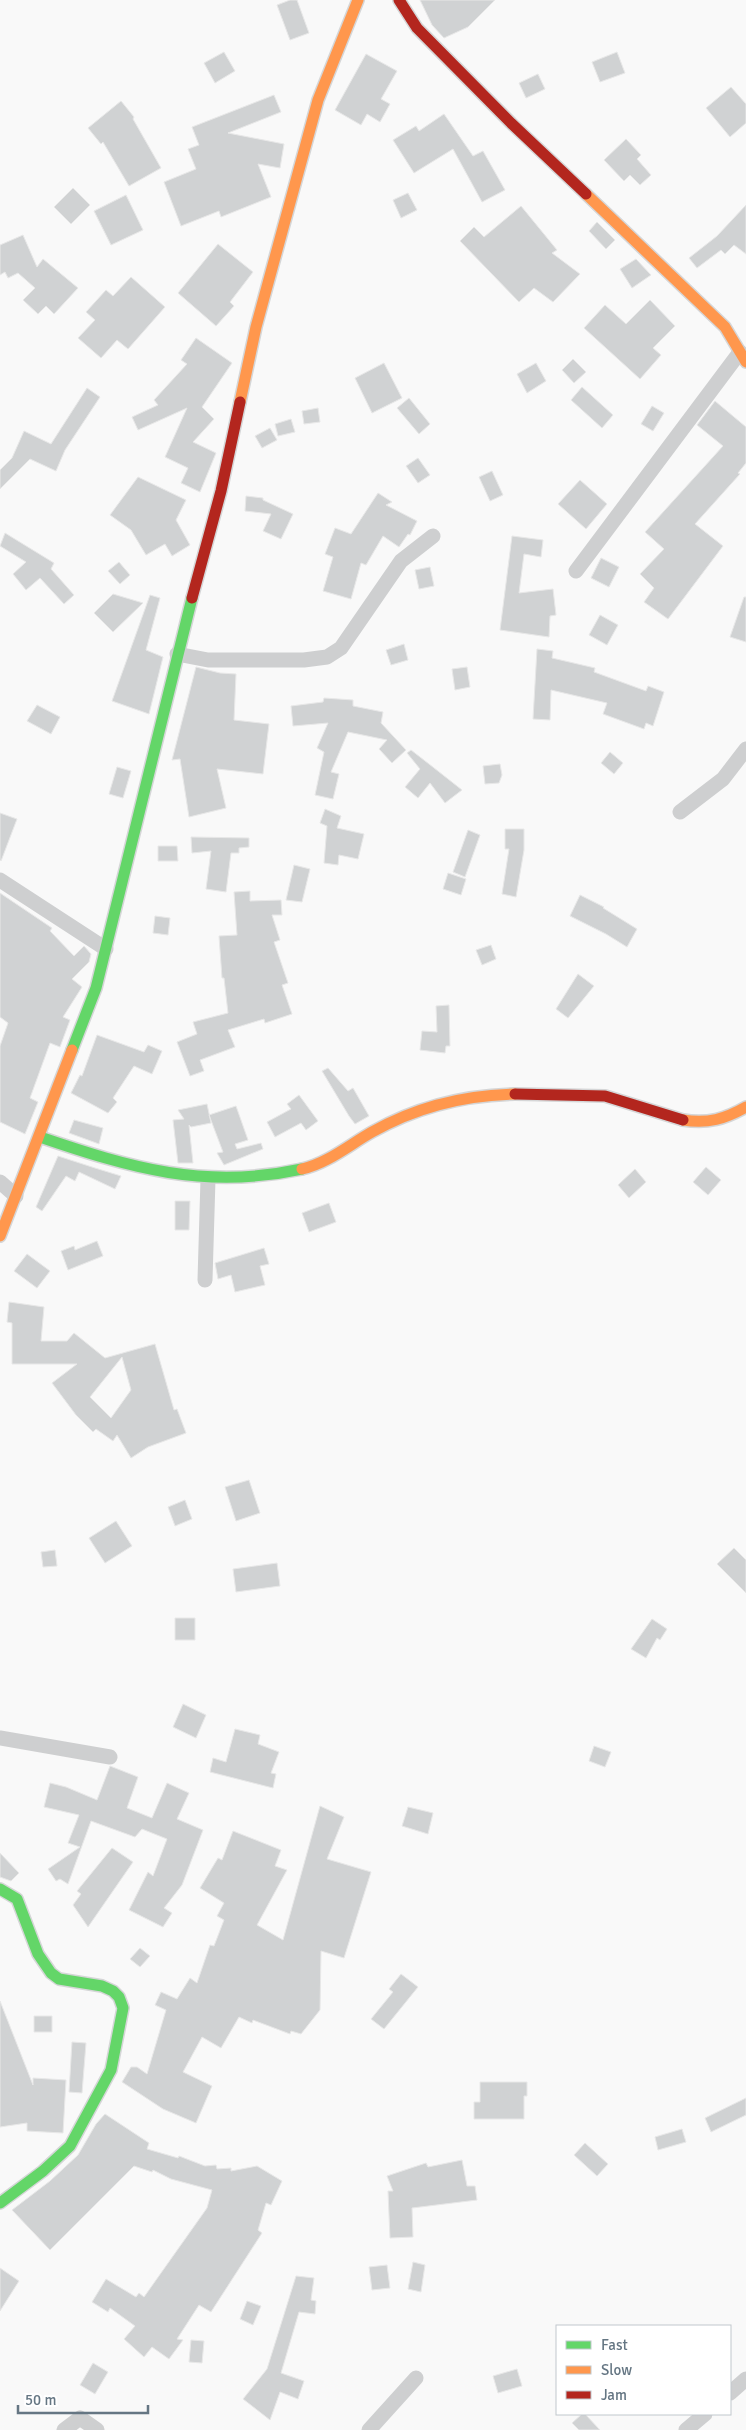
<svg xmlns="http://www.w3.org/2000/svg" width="746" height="2430" font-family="Signika,sans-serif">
<rect width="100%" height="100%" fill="#f9f9f9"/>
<!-- building -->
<path fill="#d0d2d3" stroke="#e8e8e8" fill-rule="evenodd" d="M290,0H297L309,33L290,40L277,5Z
M420,0H495L468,27L444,38L432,25Z
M224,52L235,71L215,83L204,63Z
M617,52L625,73L600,82L592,62Z
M366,54L397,71L381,99L390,104L380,122L367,114L361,125L335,110Z
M538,74L545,89L526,98L519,83Z
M731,87L746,104V123L730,137L706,108Z
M274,95L281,112L228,133L284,144L280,168L258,164L271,197L221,217L219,211L181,226L164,182L196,169L188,149L199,145L192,127Z
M121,101L134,117L133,119L161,168L129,186L103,142L101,144L88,128Z
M444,114L473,156L483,151L505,190L482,202L453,149L414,173L393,140L416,126L419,131Z
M626,139L641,155L637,159L651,175L640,185L630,175L624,181L604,160Z
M73,188L90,205L71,224L54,207Z
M408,193L417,210L401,218L393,200Z
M126,195L143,230L111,245L94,211Z
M746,205V254L734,245L725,254L721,250L697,268L689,258L717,236Z
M521,206L557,250L552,253L580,274L553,302L534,288L519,302L460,241L474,227L484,237Z
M597,222L615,240L606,249L589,231Z
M23,235L37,267L43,259L78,288L54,314L46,306L38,314L23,300L35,288L18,273L8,278L5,272L0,275V245Z
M218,244L253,272L230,302L234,306L216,326L178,293Z
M636,259L651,275L632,288L620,269Z
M131,277L165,307L128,349L117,340L101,358L78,338L95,320L86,312L106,290L113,296Z
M650,300L675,326L653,348L661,355L640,379L584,328L605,305L626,324Z
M196,338L232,363L202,407L214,419L193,442L216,453L200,492L181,483L188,468L165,457L187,408L138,430L132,417L158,405L154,400L187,364L181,360Z
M573,359L586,372L574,383L562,370Z
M384,363L402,398L372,413L355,378Z
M536,363L546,381L527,393L517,374Z
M582,387L613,415L602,428L571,400Z
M87,388L100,397L65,450L56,471L30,459L0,489V470L12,458L24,431L51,444Z
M409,398L430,424L419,434L397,408Z
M715,401L746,427V463L738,473L740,474L695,524L723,546L668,619L644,602L654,588L640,574L664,549L645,532L723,446L697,425Z
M652,406L664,413L653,431L641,424Z
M318,408L320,422L304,424L302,411Z
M291,419L295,432L278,436L275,424Z
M270,428L277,440L262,448L255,436Z
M418,458L430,475L418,483L406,466Z
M492,471L503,495L490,501L479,477Z
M138,477L186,500L176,520L190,545L172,556L165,544L146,555L131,530L110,515Z
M580,480L607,504L586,529L558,504Z
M378,493L392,502L386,505L417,521L410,535L408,534L399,547L383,536L366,565L361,563L351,599L323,591L333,557L325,554L335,528L351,534Z
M246,496L263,498V500L293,514L281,539L263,531L271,514L245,511Z
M5,533L54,563L51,569L74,595L64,604L40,578L26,590L13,574L26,562L0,546Z
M512,536L543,540L541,557L524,554L519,593L553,589L556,615L550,616L549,637L500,630Z
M601,558L619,567L609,587L591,578Z
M119,562L130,575L120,584L108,571Z
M430,567L434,586L419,589L415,570Z
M113,594L143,603L113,632L94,613Z
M150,595L160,598L146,650L163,657L149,714L112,701Z
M744,597H746V642L730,637Z
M600,615L618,625L607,645L589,635Z
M404,644L408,660L391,665L386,650Z
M537,649L553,651L552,658L595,668L594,672L646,691L648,686L664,692L653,726L646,723L644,729L603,714L607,703L551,690L550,720L533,719Z
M196,667L220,673L236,674L234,720L269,724L263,774L217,769L226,808L189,817L180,759L172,760Z
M467,667L470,687L455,690L452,669Z
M324,698L353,700V706L383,712L381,723L406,750L392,763L379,749L387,740L348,732L331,772L339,774L333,799L315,795L324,752L317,748L328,723L293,726L291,706L323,702Z
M37,705L60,717L51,734L27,721Z
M411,750L429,764L462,790L445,803L430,783L418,798L405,787L420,769L407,753Z
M610,752L623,763L614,774L601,763Z
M500,764L502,775L499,783L485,784L483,766Z
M117,767L131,771L123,798L109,794Z
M325,809L341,816L337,828L364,834L358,859L339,855L338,865L324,863L327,826L320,823Z
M0,813L17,819L1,861L0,860Z
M505,829H524V850L516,897L502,894L509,849H505Z
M468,830L480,835L465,877L453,872Z
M191,837L249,838V847L239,848V853H231L226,892L206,889L211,851L192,853Z
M158,846H177L178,861H158Z
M294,865L310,869L302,902L286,900Z
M448,873L466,879L461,895L443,889Z
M250,891V901L281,900L282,915H272L280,940L274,942L288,983L282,985L292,1014L265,1023L264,1019L228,1030L235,1047L200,1060L204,1071L190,1076L177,1042L197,1034L193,1022L228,1013L224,978H222L219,936L237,935L234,892Z
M0,893L52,928L50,931L74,956L84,946L91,954L89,962L72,979L82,987L63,1017L70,1020L60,1047L50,1043L30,1098L38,1102L25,1134L0,1122V1046L8,1023L0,1017Z
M580,895L604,907L603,908L637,929L627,947L606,934L570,916Z
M155,916L170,918L168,935L153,933Z
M491,945L496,959L482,965L476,950Z
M578,974L594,986L568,1018L556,1009Z
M449,1005L450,1046H446L445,1053L420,1050L422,1031L437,1032L436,1006Z
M97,1035L144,1052L148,1045L162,1051L152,1074L134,1066L113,1098L117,1102L108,1113L71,1093L80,1075L82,1076Z
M328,1068L348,1091L353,1088L369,1116L355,1124L349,1116L322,1071Z
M299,1095L318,1121L306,1130L301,1123L275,1137L267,1122L291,1109L287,1104Z
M207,1104L211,1123L191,1127L189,1125L193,1163H178L173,1120L184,1119L178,1110Z
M236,1106L248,1140L235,1144L237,1149L261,1143L263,1149L224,1165L217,1153L223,1152L209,1115Z
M74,1120L103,1128L99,1144L69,1133Z
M58,1156L95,1168L121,1176L115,1189L79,1172L75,1181L66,1176L42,1211L36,1207Z
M706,1167L721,1180L708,1195L693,1182Z
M635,1169L646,1182L629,1198L618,1185Z
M175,1201H190L189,1230H175Z
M329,1203L336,1222L309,1232L302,1213Z
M97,1241L103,1256L68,1270L61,1251L74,1246L75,1250Z
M264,1248L269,1264L260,1266L265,1285L235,1292L231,1275L218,1279L215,1263Z
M27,1254L50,1271L37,1288L14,1271Z
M9,1302L44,1307L41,1341H67L74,1333L105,1358L155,1344L174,1410L177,1409L186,1433L148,1447L131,1458L117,1435L113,1441L96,1429L93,1432L76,1415L52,1383L77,1364H12V1323L7,1322ZM122,1357L131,1390L111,1418L90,1397Z
M249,1480L260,1513L236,1521L225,1487Z
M185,1500L192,1519L175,1526L168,1507Z
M116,1521L132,1546L105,1563L89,1538Z
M734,1548L746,1560V1593L717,1564Z
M55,1550L57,1566L43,1567L41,1552Z
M277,1563L280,1586L236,1592L233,1569Z
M175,1618H195V1640H175Z
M652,1619L667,1629L660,1640L657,1638L646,1658L631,1649Z
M183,1704L206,1715L196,1738L173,1727Z
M235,1729L260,1735L258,1744L279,1752L271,1773L276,1774L273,1788L210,1772L213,1758L226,1762Z
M594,1746L611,1752L605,1767L589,1761Z
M110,1766L138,1777L127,1808L152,1818L167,1783L189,1793L177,1819L203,1830L182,1885L164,1908L172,1913L163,1927L129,1910L148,1872L153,1876L167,1839L142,1829L135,1837L91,1821L68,1884L60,1879L56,1881L48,1869L80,1847L68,1843L79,1815L44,1807L50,1783L66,1787L97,1800Z
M320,1806L344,1817L327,1859L371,1872L344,1958L321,1951L320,2010L301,2034L291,2031L290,2034L253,2020L252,2023L239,2017L221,2048L202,2037L183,2072L212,2086L196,2123L163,2109L122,2082L131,2067H137L147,2074L166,2010L155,2005L161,1992L177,1999L190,1978L197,1983L210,1945L214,1946L224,1920L217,1916L224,1903L200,1888L218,1858L222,1860L233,1831L281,1850L275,1866L287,1870L257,1925L283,1940Z
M408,1807L433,1813L428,1834L402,1826Z
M112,1848L133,1862L88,1927L73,1905L81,1894L77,1891Z
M0,1853L19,1873L11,1881L0,1877Z
M140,1948L150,1956L140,1967L130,1959Z
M401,1974L418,1987L384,2029L371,2019L393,1992L389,1989Z
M0,2001L33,2085V2078L66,2080L63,2133L27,2131V2123L0,2127Z
M34,2016H52V2032H34Z
M72,2042L86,2043L82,2093L69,2092Z
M480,2082H527V2096H524V2119H474V2102H480Z
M746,2098V2115L711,2132L705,2118Z
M105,2114L149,2143L147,2149L178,2158L179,2156L205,2166L216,2165L217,2169L231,2168V2171L257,2166L282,2181L271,2205L266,2203L258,2230L262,2233L211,2312L199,2305L177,2339L183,2340L169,2359L152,2347L144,2357L124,2339L135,2326L110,2308L108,2312L92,2302L106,2279L136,2297L139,2293L144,2297L207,2208L212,2190L171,2179L153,2170L152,2172L134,2166L50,2250L12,2210L50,2181L78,2155L96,2124Z
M682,2129L686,2142L658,2150L655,2137Z
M585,2143L608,2164L597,2176L574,2155Z
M462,2160L467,2186H475L477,2200L412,2208L413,2237L390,2238L388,2191H393L387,2176L426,2163L428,2167Z
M413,2262L425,2265L421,2292L408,2289Z
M387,2265L390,2288L372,2290L369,2267Z
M0,2268L19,2281L0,2311Z
M296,2276L314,2278L311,2300L316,2301L315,2314L299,2312L281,2373L304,2381L298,2399L280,2392L270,2420L243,2399L267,2369Z
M247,2301L261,2306L253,2325L240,2319Z
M191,2340L204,2341L202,2363L189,2362Z
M93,2363L108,2372L95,2394L80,2385Z
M517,2369L522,2386L498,2393L493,2376Z
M582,2414H585L600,2430H579L572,2423Z"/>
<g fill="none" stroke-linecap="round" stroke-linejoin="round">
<defs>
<path id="fast" d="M72,1050L96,988L192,598
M40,1137C131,1168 205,1190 302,1169
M0,1889L17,1899L38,1954L51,1973L59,1979L102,1986L113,1991L119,1997L123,2008L111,2070L70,2146L43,2171L0,2203"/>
<path id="slow" d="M586,194L725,327L746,362
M240,402L256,327L318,100L358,0
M683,1120C708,1124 725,1119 746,1107
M302,1169C328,1163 349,1145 372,1132C416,1107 464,1095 515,1094
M0,1236L72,1050"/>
<path id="jam" d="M399,0L417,28L511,123L586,194
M192,598L221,491L240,402
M515,1094L605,1096L683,1120"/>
</defs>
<!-- fast casing -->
<use href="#fast" stroke="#d5d6d7" stroke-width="14"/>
<!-- slow casing -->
<use href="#slow" stroke="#d5d6d7" stroke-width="14"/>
<!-- jam casing -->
<use href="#jam" stroke="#d5d6d7" stroke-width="14"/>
<!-- street -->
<path stroke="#cecfd0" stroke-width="15" d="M576,571L740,352
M177,654L208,660H304L327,657L341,648L401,561L433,536
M680,812L723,779L746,749
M0,880L106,949
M0,1182L16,1196
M205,1280L208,1179
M0,1738L110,1757
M730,2393L746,2379
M64,2430L80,2418L97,2430
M369,2430L416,2378
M686,2430L705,2414"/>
<!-- fast -->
<use href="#fast" stroke="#63d668" stroke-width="11"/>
<!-- slow -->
<use href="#slow" stroke="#ff974d" stroke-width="11"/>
<!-- jam -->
<use href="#jam" stroke="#b3261e" stroke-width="11"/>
</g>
<!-- legend -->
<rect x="556" y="2325" width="175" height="90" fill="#ffffff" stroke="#c1c8cd"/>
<rect x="566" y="2341" width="25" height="8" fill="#63d668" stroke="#c1c8cd"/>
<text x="601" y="2350" font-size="15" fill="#657683">Fast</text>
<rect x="566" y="2366" width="25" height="8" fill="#ff974d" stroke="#c1c8cd"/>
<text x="601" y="2375" font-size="15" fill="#657683">Slow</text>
<rect x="566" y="2391" width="25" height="8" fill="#b3261e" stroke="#c1c8cd"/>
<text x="601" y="2400" font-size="15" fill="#657683">Jam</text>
<!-- scale -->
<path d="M18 2405v8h130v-8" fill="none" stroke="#657683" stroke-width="2.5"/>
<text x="25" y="2405" font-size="15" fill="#657683" stroke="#ffffff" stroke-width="4" paint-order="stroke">50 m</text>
</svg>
